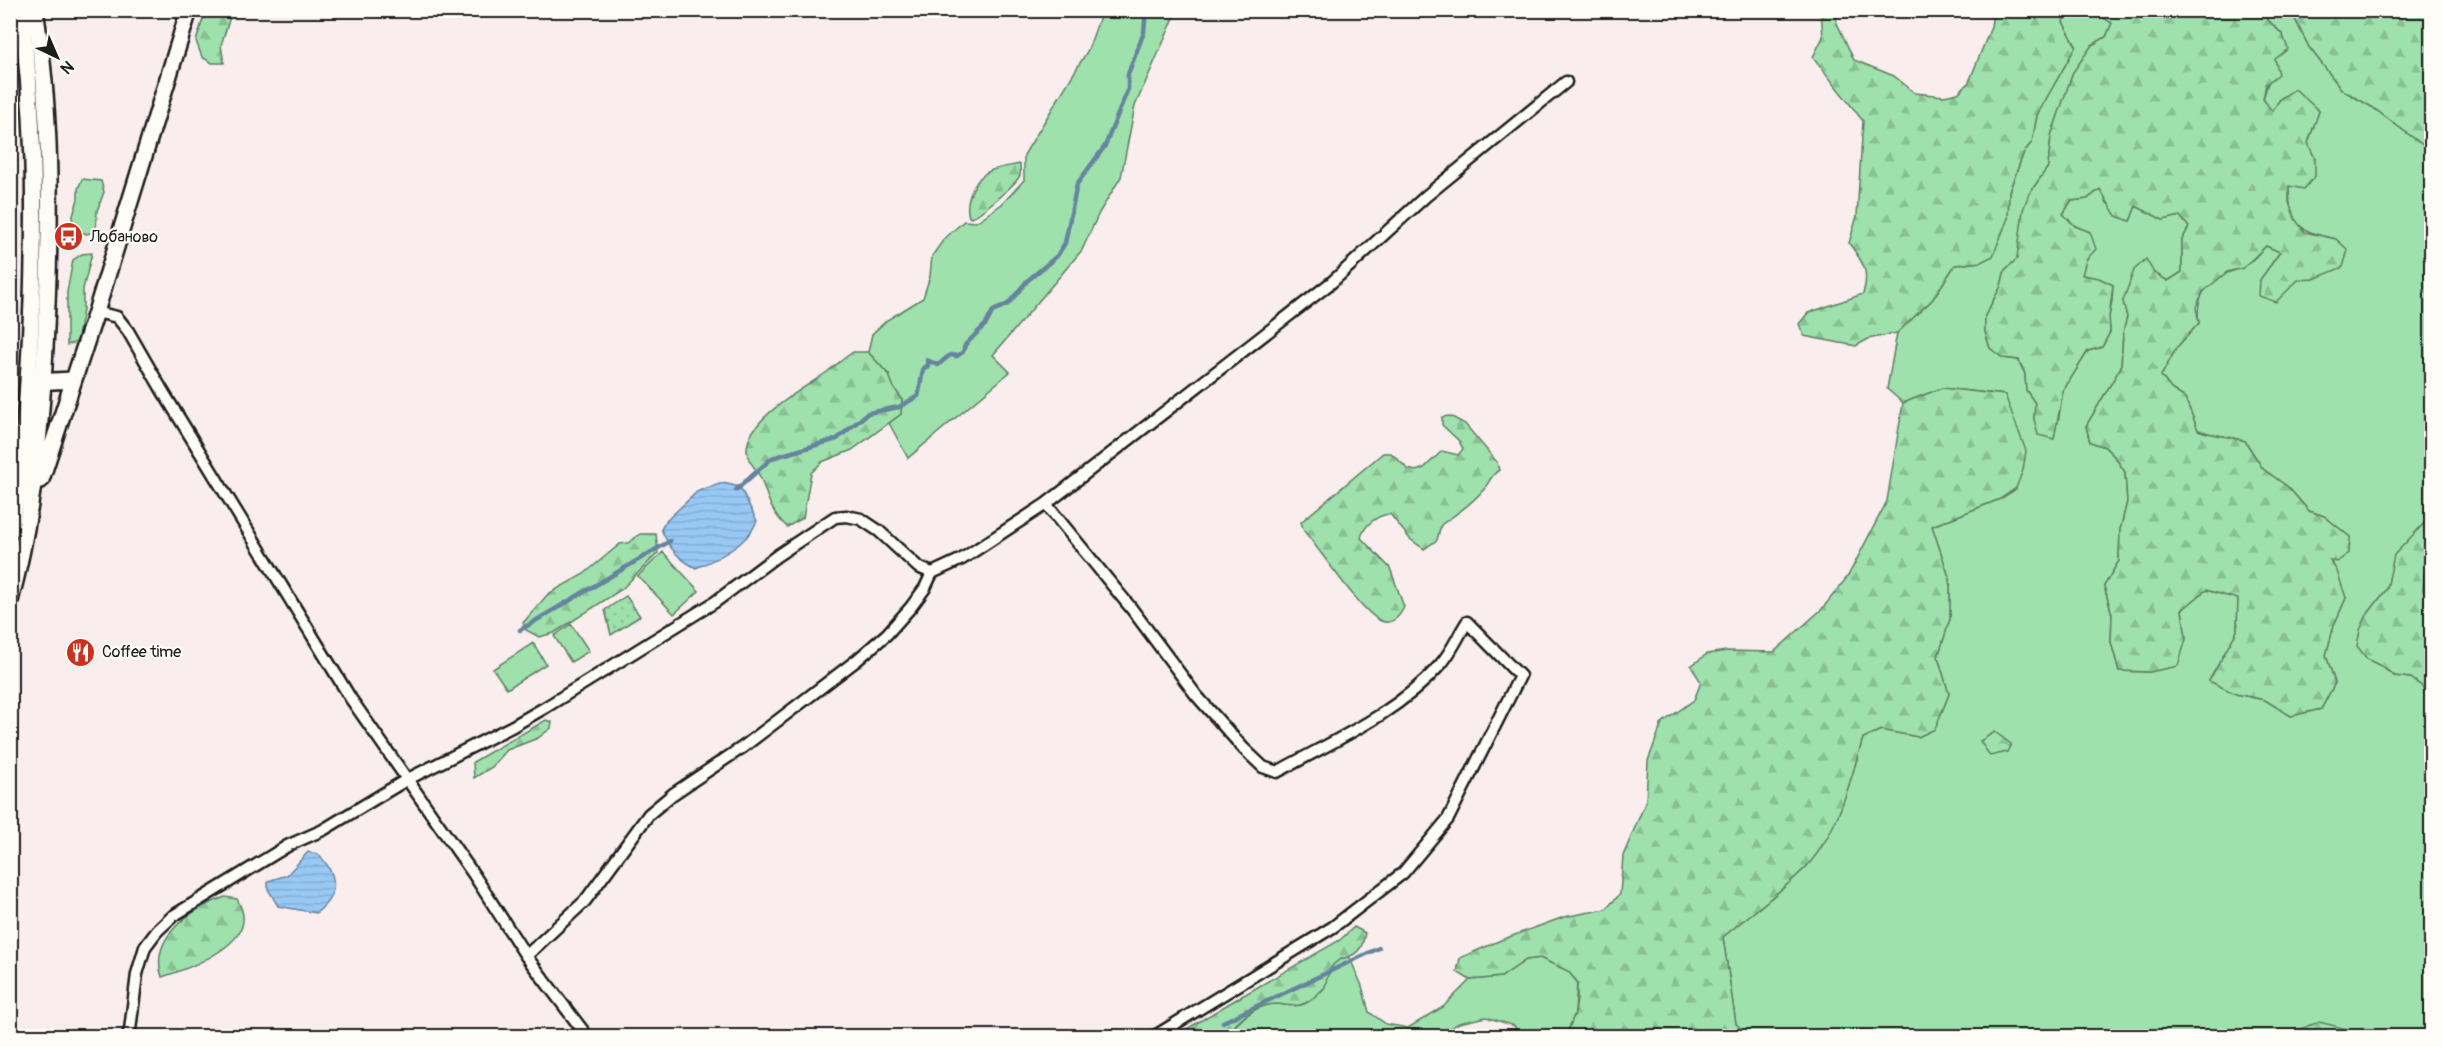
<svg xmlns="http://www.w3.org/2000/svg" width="2442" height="1047" font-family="Pangolin,sans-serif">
<defs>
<pattern id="forest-firs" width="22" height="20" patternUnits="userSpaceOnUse" patternTransform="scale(1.5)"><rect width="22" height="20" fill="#9ee1ac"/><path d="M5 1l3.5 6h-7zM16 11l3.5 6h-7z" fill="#88c093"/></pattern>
<pattern id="park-dots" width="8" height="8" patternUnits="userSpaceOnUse" patternTransform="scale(1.5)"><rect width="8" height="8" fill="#9ee1ac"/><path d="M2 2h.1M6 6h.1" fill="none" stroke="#88c093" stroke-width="1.8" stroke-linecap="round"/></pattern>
<pattern id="water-rules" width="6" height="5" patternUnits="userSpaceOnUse" patternTransform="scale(1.5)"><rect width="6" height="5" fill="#98c9f5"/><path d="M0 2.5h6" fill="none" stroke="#82acd1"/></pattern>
</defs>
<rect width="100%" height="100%" fill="#f9eded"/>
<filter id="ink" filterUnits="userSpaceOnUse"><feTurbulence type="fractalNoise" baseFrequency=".0167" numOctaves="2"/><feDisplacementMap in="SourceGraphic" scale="12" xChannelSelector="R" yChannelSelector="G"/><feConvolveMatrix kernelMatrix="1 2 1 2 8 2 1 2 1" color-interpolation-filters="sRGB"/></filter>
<g filter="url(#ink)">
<!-- green -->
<path fill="#9ee1ac" stroke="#5d7e64" stroke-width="1.5" d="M1102,11H1177L1135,106L1121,177L1099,213L1082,250L993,355L1010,372L908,458L889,423L901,414L902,399L893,388L889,375L868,352L872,334L887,320L923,298L930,276L932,256L944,239L964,221L976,222L1002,204L1024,180V155L1088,50Z
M2067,11H2093L2112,23L2106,37L2092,45L2073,73L2051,136L2048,167L2029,194L2017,259L2005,270L2001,286L1985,316V332L1990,348L2003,358L2018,360L2025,374L2026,390L2035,403L2034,419L2058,423L2063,390L2088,351L2102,347L2110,332L2109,317L2112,301L2113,285L2098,278L2082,275L2090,232L2075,226L2063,214L2071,201L2087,199L2101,189L2107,203L2130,221L2136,206L2163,220L2180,216L2189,227L2182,240V272L2168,281L2154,273L2123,301L2127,317L2123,333L2121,367L2086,426L2090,442L2105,447L2115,457L2125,472L2127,502L2120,530L2119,561L2104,586L2112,614L2111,642L2119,671L2150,672L2186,639L2182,610L2206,590L2238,599L2237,631L2209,681L2236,694L2265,700L2291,716L2321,709L2335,683L2326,655L2334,625L2346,598L2329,559L2350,537L2324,516L2309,511L2288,487L2263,469L2245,441C2229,436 2214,436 2198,430L2185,398L2171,389L2161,376L2177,347L2199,323C2195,299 2204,284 2227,273C2232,270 2240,270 2245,266C2252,261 2259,253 2266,246L2280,252L2260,280L2314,279L2336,239C2300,231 2289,227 2289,186L2315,159L2308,143L2319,111L2281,98L2272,112L2263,99L2283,35L2259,11H2291L2309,47L2342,90L2372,107L2431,151V516L2395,555L2387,589L2367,615V659L2381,666L2394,676L2411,678L2423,687L2428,703L2431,704V1036H2349L2346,1029L2293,1032L2288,1036H1749L1736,1024L1723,937C1750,914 1780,893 1805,868C1836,835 1851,780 1863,738L1881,730L1918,737L1935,729L1949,694L1938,657L1950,619V580L1932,526L2000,499L2016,489L2005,395L1942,388L1903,403L1887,389L1897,333L1932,300L1955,265L1981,262L2008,218L2009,192L2024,152L2032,142L2037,115L2076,46L2063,22Z
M82,179L101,181L104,192L97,211L96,232L86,234L77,229L72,219L78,199V189Z
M92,253L83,289V310L77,342L67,345V292L73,260L82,254Z
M2431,543V597L2423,591L2424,576Z
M663,552L699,591L674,614L638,576Z
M571,624L589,651L571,662L554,636Z
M533,643L546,664L507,689L493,669Z
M1349,956L1362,986L1369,1012L1386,1024L1408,1028L1443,1007L1470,980L1501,977L1526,960L1540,958L1568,971L1577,982L1575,1013L1566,1036H1516L1515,1026L1486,1017L1459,1023L1436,1036H1320L1291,1032L1279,1036H1226C1238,1022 1255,1004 1276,1004C1286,1004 1294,1008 1304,1004C1311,1001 1322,993 1325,986C1327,982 1326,976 1328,972C1332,962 1340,959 1349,956Z"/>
<!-- forest -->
<path fill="url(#forest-firs)" stroke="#5d7e64" stroke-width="1.5" d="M210,11H232L221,45L224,63H212L202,57L196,41L203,19L213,13Z
M1821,11H1835L1837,23L1854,60L1894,76L1915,93L1944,96L1958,93L1969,82L1991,27L1993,11H2067L2063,22L2076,46L2037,115L2032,142L2024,152L2009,191L2008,218L1993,256L1981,262L1955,265L1932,300L1897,333L1868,339L1856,346L1804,336L1799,324L1808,313L1863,294C1870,270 1863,263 1849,243L1857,216L1863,121L1813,57L1823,37Z
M2093,11H2259L2283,35L2288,49L2275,59L2279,74L2266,84L2263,99L2272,111L2281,98L2295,89L2319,111L2308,143L2315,159V176L2304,189L2289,186V202L2295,219L2305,232L2336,239L2348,250L2343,267L2314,279L2298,280L2276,302L2259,296L2260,280L2280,252L2266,246L2243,268L2227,272L2203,292L2196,307L2199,323L2177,347L2161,376L2171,389L2185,398L2198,430C2214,436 2229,436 2245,441L2263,469L2288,487L2309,511L2324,516L2350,537L2349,553L2337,562L2330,560L2337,571L2346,598L2334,625L2326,655L2335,683L2321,709L2291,716L2265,700L2236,694L2209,681L2237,631L2238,599L2206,590L2182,610L2186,639L2178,666L2150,672L2119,671L2111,642L2112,614L2104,586L2119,561L2120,530L2127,502L2125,472L2115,457L2105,447L2090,442L2086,426L2121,367L2123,333L2127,317L2123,301L2134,270L2146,259L2154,273L2168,281L2182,272V240L2189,227L2180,216L2163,220L2136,206L2130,221L2116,216L2100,189L2087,199L2071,201L2063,214L2075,226L2090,232L2096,249L2086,260L2082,275L2099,278L2113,285L2109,317L2110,332L2102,347L2088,351L2063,391L2054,439L2038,435L2034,419L2035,403L2026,390L2025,374L2019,360L2003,358L1990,348L1985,332V316L2001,286L2005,270L2017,259L2023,210L2029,194L2048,167L2051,136L2073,72L2092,45L2106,37L2112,23Z
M2291,11H2431V151L2372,107L2342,90L2309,47Z
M1020,164C1020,168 1021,171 1020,175C1017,184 981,213 971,218L969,217C964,201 975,176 992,170C1001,167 1011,166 1020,164Z
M853,352H868L889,375L894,388L902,399L901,414L852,450L822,462L811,473L803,518L787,527C770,511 769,500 761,479C757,468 747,463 747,450C747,418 805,388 827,372C836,365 844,358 853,352Z
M1942,388L2005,395L2026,451L2023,470L2016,488L2000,499L1932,526L1950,580V619L1938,657L1949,694L1935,729L1918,737L1881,730L1863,738C1850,782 1838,834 1805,868C1780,893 1750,914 1723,937L1736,1024L1749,1036H1566L1575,1013L1577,999V982L1568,971L1540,958L1526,960L1501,977L1470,980L1457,972L1460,958L1501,940L1564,917L1606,909L1620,894L1623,856L1646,801L1648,761L1662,723L1694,700L1701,682L1691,666L1707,654L1726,651L1774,652L1822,609L1848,576L1887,501L1903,403Z
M1450,416L1465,424L1497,462L1499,470C1491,475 1490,481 1485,488C1473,503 1456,514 1441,525L1437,540L1424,549L1410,539L1390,514C1377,515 1364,525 1361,538L1390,568L1404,607C1400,616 1391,627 1379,620C1360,610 1320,550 1304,531L1301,522L1383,453H1391L1408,469L1416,471L1424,468L1442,451L1458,455L1463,449L1459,441L1442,425V417Z
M2431,516V543L2424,576L2423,591L2431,597V704L2429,703L2423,687L2411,678L2395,676L2381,666L2367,659L2357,646L2360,630L2367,615L2387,589L2394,555Z
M640,534H656L658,553L622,589L554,633L539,637L526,630L523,623L548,594L584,574L620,544L628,543Z
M546,720L552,722L551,728L538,738L507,750L492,767L474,778L473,762Z
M1995,732L2011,744L2007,752L1990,756L1980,741Z
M225,897L237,899C241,906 244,913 243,921C241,949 185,970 162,977C149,937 191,909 225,897Z
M1354,927L1365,933C1364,937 1363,943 1361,947C1349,966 1332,947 1325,987C1319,993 1312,1001 1303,1004C1293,1008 1285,1004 1276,1004C1255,1004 1237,1021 1226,1036H1175L1235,1000L1340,940Z
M2319,1022L2347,1029L2349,1036H2288L2293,1032Z"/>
<!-- park -->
<path fill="url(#park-dots)" stroke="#5d7e64" stroke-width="1.5" d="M626,596L640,616L611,635L605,610Z"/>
<!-- water -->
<path fill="url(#water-rules)" stroke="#66849e" stroke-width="1.5" d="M723,483L740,487L757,521C747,545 719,558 696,568C678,559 669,548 661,529L666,521L698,491Z
M308,852L318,854C338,874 340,894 316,913L278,906L268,889V881L287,875Z"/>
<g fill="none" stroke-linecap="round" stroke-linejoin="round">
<!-- stream -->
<path stroke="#66849e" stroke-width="4.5" d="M736,490L772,458L837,439L868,413L899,407L918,396C921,386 921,376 924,367H928L927,360L938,365L950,355L957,356L963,352L965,345L986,324L993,311L1008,304L1027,281L1057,256L1065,243L1077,184L1105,146L1128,89V74L1144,32L1146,10
M520,630L670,541
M1223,1022L1379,948"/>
<defs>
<path id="street" d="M96,312L117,317L128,331L162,390L351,699L474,875L526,956L587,1036
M1046,504L1131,608L1196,695L1244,749L1263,767L1277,772C1333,741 1397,714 1440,665C1451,653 1458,636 1467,622L1520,676L1448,819L1403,873L1333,927L1155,1036
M526,956L585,901L649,814L673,794L743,747L857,660L887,634L911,607L925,588L932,573
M127,1036L130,1030L137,974L145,947L157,931L173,916L289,845L323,830L406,780L513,726L546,707L715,602L778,555L835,517L847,516L861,519L879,531L918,567L932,573L962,559L1046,504L1332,282L1426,196L1566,82"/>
<path id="secondary" d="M34,382L73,380
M41,480L96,312L189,10
M10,531C25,455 29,378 32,300C35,203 35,107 20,10
M10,601C36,504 43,405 47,305C51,206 51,108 35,10"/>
</defs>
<!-- street casing -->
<use href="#street" stroke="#1c1c1c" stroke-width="15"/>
<!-- secondary casing -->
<use href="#secondary" stroke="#1c1c1c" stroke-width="20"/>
<!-- street -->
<use href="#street" stroke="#fdfcf7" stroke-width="10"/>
<!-- secondary -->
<use href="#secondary" stroke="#fdfcf7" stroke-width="15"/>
</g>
</g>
<!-- icons -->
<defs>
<symbol id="bus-disc" viewBox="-11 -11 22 22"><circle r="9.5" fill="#c8321e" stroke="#fdfcf7"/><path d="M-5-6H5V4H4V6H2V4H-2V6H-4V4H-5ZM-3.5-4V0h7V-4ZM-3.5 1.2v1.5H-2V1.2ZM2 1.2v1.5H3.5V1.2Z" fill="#fff"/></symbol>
<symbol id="restaurant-disc" viewBox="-11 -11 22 22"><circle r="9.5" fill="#c8321e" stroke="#fdfcf7"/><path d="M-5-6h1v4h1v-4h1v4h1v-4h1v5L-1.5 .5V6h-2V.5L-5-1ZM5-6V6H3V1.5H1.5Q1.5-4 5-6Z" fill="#fff"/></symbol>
</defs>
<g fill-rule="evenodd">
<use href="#bus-disc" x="52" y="220" width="33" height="33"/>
<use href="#restaurant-disc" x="64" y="636" width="33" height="33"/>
</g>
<g text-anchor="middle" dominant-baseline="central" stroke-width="4.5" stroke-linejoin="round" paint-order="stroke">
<!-- poi labels -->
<g font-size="16" fill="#1c1c1c" stroke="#fdfcf7" text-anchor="start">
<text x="90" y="237">Лобаново</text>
<text x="102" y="652">Coffee time</text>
</g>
</g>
<!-- margin -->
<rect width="2442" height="1047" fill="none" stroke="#fdfcf7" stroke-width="36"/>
<rect x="18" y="18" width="2406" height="1011" fill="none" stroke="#1c1c1c" stroke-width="2" filter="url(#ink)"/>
<!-- north arrow -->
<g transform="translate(57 57) rotate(136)" stroke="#fdfcf7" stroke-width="4.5" paint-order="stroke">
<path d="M0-4.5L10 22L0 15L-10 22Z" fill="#1c1c1c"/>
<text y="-9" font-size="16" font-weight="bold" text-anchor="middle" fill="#1c1c1c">N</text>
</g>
</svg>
